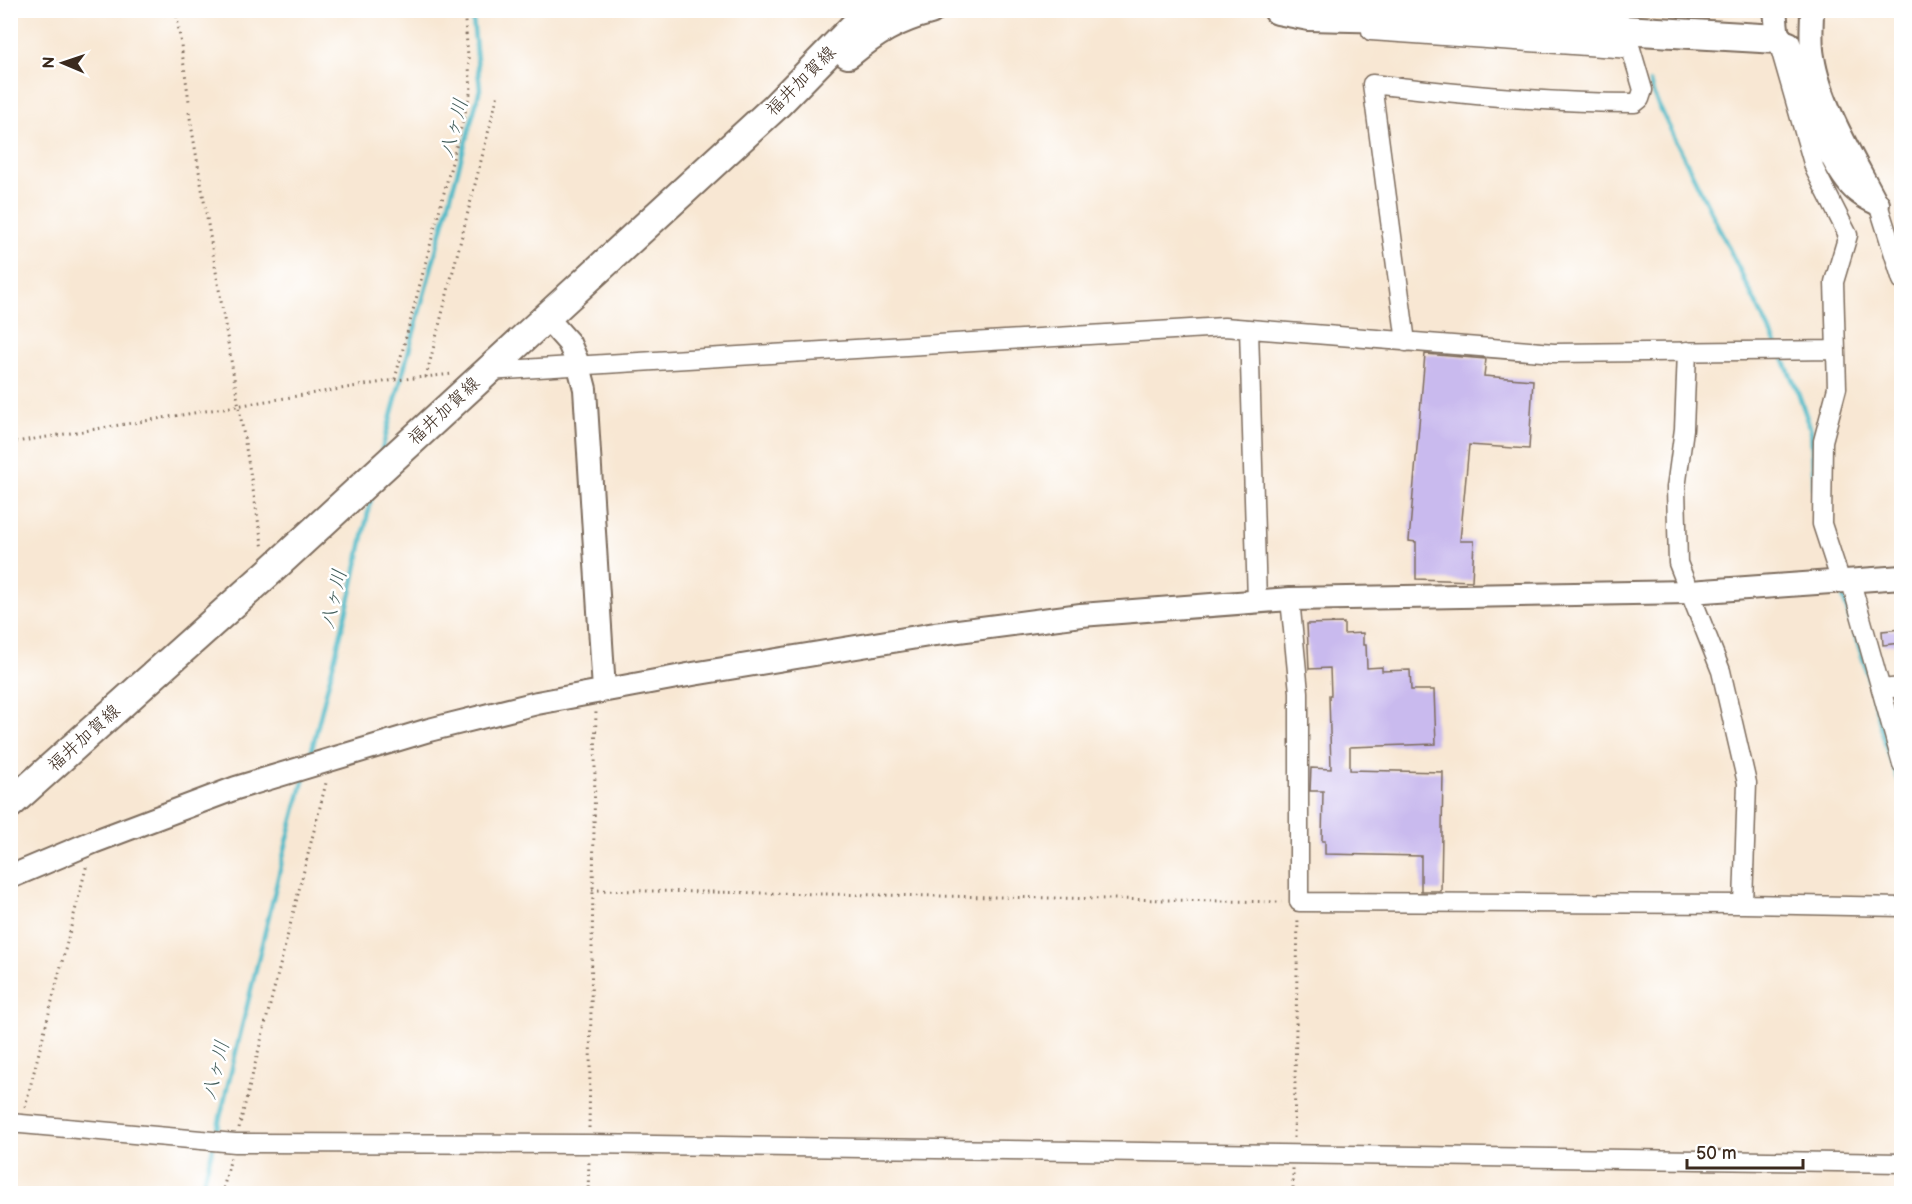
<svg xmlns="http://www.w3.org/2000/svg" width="1912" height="1204" font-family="'Balsamiq Sans','Klee One',sans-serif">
<rect width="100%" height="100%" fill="#fff"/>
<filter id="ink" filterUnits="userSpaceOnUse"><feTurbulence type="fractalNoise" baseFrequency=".0167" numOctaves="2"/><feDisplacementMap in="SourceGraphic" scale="12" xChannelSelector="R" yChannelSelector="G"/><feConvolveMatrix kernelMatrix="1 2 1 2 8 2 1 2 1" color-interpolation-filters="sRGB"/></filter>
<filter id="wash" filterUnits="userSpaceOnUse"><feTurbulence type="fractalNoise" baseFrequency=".008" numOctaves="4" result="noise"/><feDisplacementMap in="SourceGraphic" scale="24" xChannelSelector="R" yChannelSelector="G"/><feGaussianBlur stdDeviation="1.35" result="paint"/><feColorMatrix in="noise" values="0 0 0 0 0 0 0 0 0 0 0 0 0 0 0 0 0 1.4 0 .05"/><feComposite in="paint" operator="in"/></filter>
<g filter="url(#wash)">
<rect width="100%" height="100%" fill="#f8e7d3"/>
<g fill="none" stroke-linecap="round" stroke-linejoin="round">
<!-- stream -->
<path stroke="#4dbac7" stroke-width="4.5" d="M1650,83L1654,96L1777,346
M1782,356L1798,392L1811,430L1814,489
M381,453L480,89L472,10
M1843,597L1864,662L1887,750L1902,789
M310,757L351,593L372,494
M215,1138L285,849L305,774
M200,1194L213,1147"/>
</g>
<g id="blocks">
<!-- building -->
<path fill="#c9baee" d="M1425,354L1486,359L1484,376L1533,380L1529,449L1469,445L1460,541H1474L1472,581L1416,579V542L1409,541Z
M1344,623V634L1363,633V645H1366L1367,668L1382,667V671L1410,670L1411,690H1434L1436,744L1350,747V770L1443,772L1441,891H1421V856L1325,854V841H1322L1323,791H1310L1311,768L1331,769L1329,695H1331L1330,668L1309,669L1307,624Z
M1902,629V643L1883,645L1882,631Z"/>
</g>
</g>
<g filter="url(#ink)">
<use href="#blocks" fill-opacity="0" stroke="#7d6c5d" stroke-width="1.5"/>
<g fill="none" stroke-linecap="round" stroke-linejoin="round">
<defs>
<path id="minor" d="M1371,31L1631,49L1643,90L1640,99L1635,103C1547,103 1460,94 1372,84L1406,342
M1781,52L1815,170L1848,235L1834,282L1837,388L1823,441L1822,524L1841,582
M1878,204L1902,280
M1249,329L1257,602
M1687,351L1684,429L1676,488L1678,563L1721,671L1747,783L1743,904
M487,371L1224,327L1554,353L1836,350
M1851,582L1902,764
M1290,599L1299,692V902L1743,904L1902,907
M1881,689L1902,687
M10,1123L235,1143L589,1144L1902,1163"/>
<path id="tertiary" d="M1775,10L1778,39L1789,43C1804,87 1821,151 1851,186C1858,194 1868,199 1878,204
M1812,10C1812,25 1810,42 1813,57C1820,104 1853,158 1875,200
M546,317L569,343L579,366L585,389L604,690
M10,877L93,842L236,788L429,730L537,703L693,674L935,634L1081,615L1290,599L1690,592L1902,577"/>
<path id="primary" d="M1278,10L1309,16L1433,19L1778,39
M848,54C875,32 895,19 930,10
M10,804L267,574L775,107L870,10"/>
</defs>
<!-- minor casing -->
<use href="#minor" stroke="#7d6c5d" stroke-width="21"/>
<!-- tertiary casing -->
<use href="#tertiary" stroke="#7d6c5d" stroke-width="26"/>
<!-- primary casing -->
<use href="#primary" stroke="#7d6c5d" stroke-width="32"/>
<!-- path -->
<path stroke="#7d6c5d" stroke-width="3" stroke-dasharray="1.5 4.5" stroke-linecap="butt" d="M176,10L189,101
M189,112L263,549
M426,377L498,94
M395,379L471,90L464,10
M10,443L395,380L453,374
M592,890L1282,902
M25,1107L87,864
M239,1128L327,779
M589,1128L596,709
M1294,1138L1298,916
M10,1163L16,1140
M222,1194L231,1157
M588,1194L589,1159
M1293,1194V1168"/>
<!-- minor -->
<use href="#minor" stroke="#fff" stroke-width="18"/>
<!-- tertiary -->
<use href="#tertiary" stroke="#fff" stroke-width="22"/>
<!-- primary -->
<use href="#primary" stroke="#fff" stroke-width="28"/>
</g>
</g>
<g text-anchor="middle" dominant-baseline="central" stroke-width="5" stroke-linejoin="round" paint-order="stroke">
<!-- street labels -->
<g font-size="18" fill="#3b2a1e" stroke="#fff">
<text transform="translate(801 81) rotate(-45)">福井加賀線</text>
<text transform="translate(444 411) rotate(-43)">福井加賀線</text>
<text transform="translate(84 738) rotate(-42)">福井加賀線</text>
</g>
<!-- water labels -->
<g font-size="20" font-style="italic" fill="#415c59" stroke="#fff">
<text transform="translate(454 128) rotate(-75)">八ヶ川</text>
<text transform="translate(334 599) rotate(-77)">八ヶ川</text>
<text transform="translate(216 1070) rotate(-76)">八ヶ川</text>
</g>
</g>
<!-- margin -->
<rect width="1912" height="1204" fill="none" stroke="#fff" stroke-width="36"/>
<!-- north arrow -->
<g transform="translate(63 63) rotate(272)" stroke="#ffffff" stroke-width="4.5" paint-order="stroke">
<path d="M0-4.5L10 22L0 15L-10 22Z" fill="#3b2a1e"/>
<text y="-9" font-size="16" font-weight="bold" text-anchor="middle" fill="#3b2a1e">N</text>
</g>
<!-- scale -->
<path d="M1687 1159v9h116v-9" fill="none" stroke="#3b2a1e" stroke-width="3"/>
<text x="1696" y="1159" font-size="18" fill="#3b2a1e" stroke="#ffffff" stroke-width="4.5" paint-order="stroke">50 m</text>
</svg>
